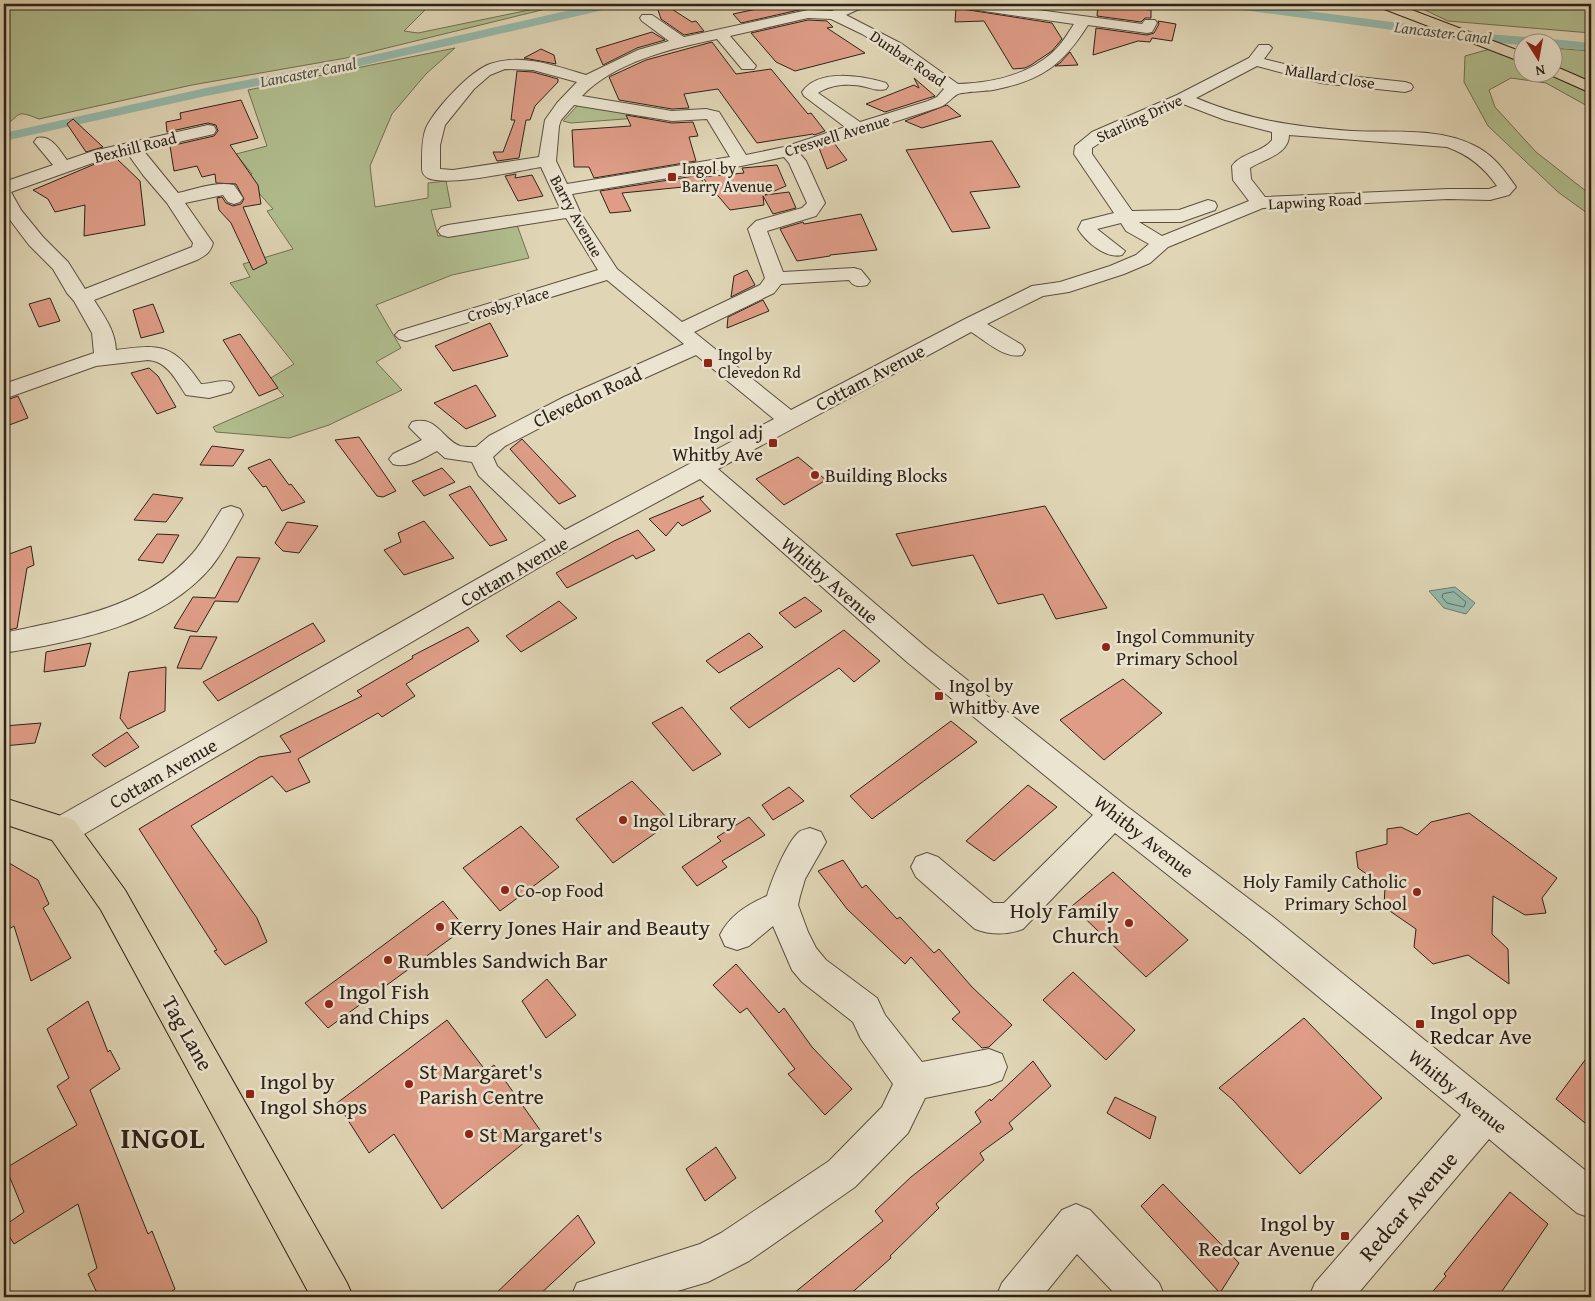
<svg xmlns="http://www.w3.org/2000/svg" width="1595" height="1301" font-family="'Gentium Book Plus',serif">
<rect width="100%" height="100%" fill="#e0d6b6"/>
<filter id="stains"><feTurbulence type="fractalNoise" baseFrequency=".004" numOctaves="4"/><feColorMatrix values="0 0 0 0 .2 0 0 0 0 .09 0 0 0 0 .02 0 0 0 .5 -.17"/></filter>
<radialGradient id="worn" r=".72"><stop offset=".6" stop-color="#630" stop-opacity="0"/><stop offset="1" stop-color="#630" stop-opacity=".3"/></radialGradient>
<!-- green -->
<path fill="#b1be8f" stroke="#707054" d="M4,4H431L404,31L418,33L558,4H566L346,58L192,85L39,119C14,109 22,115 4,126Z
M1412,4H1591V33L1448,21Z
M455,48L426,74L392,114L370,166L375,207L428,198V183L446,181L451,207L431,210L438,236L517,225L529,258L452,275L376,305L401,348L376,362L402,390L329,425L289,438L216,432L213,427L284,396L269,379L294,364L230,283L250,277L243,264L293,249L267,211L273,209L258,192L237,179L252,174L236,154L267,146L248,90Z
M1552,48L1591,51V84L1553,65Z
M1490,49L1522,62V72L1547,73L1591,94V108L1546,83L1511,78L1489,90L1495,107L1536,152L1591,195V216L1558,192L1488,126L1464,82L1465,56Z
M578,105L651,117L571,123L563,121Z"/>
<!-- water -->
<path fill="#94b9ab" stroke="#6b7d70" d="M1455,587L1475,603L1466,614L1444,608L1429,591Z"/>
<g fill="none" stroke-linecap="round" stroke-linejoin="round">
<!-- shore -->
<path stroke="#616e62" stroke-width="1" d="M1454,592L1466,602L1464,607L1447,603L1442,597L1443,594Z"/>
<!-- canal -->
<path fill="#94b9ab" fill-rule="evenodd" d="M597,4H618L612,8L360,66L206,96L4,141V133L206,88L360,58Z
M1222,4H1254L1475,33L1540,38L1546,42L1552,39L1591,43V51L1552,47V42H1522V45L1475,41L1228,8Z"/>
</g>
<!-- building -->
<path fill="#df9d87" stroke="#2e2218" d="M656,4H664L692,22L696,21L704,31L684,35L661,19Z
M781,4H810L815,8H808L741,23L733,14Z
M1098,5L1151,10V18H1145L1141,22L1097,16Z
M956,8L1052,23L1062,39L1052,51L1031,65L1025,68L1013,69L984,21L955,22Z
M808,20L827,21L833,27L827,28L865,53L795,71L776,62L751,33Z
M1158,21L1176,24L1172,41L1152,38L1150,42L1138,41L1093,55L1096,28L1147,35L1154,33L1159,24Z
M652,32L665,40L637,48L603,65L596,49Z
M712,42L736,74L771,69L808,114L811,113L825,131L814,135L813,134L757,143L718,89L684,94L689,108L672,109L619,100L609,77L611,76L646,60Z
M541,49L554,55L556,64L524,58Z
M1070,52L1078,65L1055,66L1060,63Z
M517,71L533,72L558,79V82L535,106L530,120H526L519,158L497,161L493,152H503L515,120H511Z
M914,78L935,96L885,112L866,104L914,85L919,88Z
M241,100L258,138L230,145L258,185L261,204L243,207L267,263L253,270L231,223L219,210L217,198L222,197L226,203L233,206L241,204L244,199L236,184L216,183L215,174L202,177L197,166L174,171L170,146L214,136L218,131L216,125L208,123L167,132L166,122L181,119L180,113Z
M947,105L961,116L922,128L905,121Z
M626,115L672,123L693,122L698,136L689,137L696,161L594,178L589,167H574L572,130L631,126Z
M73,119L103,147L86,152L67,124Z
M992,141L1020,187L970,192L990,228L952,232L906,150Z
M834,143L847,160L827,169L819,148Z
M116,158L140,181L145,225L84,236L85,205L55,212L48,199L33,190L95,164Z
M777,165L786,186L765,195L789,192L796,208L773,214L763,196L764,205L730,210L702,177L744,173L742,168Z
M516,174L515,178L532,175L543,196L518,201L505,176Z
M700,175L704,185L622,193L631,211L610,213L600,191Z
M861,214L877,250L830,255V256L797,261L780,229L803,222L804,224Z
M747,270L755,285L731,297L734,276Z
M50,298L60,321L39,327L29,304Z
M763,300L769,311L727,328L728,317Z
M153,304L164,332L141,338L133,310Z
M490,323L508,356L453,371L435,346Z
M240,334L278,388L259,396L223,340Z
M149,368L158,376L176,407L157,414L131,373Z
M476,385L496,416L466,429L434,403Z
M18,396L28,418L4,427V401Z
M359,437L396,491L383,497L377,496L335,440Z
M522,439L576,496L559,504L510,449Z
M212,446L244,450L233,466L200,465Z
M798,457L826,480L784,505L756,479Z
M270,459L289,485L291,484L305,502L282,511L266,486L263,487L248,468Z
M442,468L455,482L424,496L412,481Z
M470,486L507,540L490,546L449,495Z
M153,494L183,498L166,522L134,520Z
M704,496L700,499L711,511L682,526L678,522L666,536L649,519Z
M1045,506L1107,608L1056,619L1043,594L998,604L973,555L912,566L896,534Z
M424,521L454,558L404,575L384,550L401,542L398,533Z
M287,522L318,526L299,553L283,551L275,543Z
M638,530L655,550L636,559L633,555L567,588L556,573L614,541Z
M157,534L179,535L163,563L138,560Z
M31,546L34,565L27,568L17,628L4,631V556Z
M237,557L260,558L238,602L215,601L197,632L174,628L193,597L215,598Z
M805,597L822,611L795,628L779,613Z
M559,601L577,618L521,652L506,636Z
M313,623L325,641L218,701L203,682Z
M468,627L479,641L406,684L415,696L382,717L378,713L298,759L310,782L286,792L272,776L191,826L257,918L267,942L225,965L214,951L217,950L139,829L259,757L291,752L280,736L362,696L357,691L413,658L412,656Z
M844,630L880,661L854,682L839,668L749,728L730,708Z
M749,633L763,647L719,673L706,661Z
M190,636L217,637L201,669L177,668Z
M91,643L85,666L44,672L46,652Z
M166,667L165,711L128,729L120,718L129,672Z
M1123,679L1162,713L1104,760L1060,720Z
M682,707L721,754L693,771L652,723Z
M951,721L977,742L872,819L850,796Z
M41,723L35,743L4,746V726Z
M127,732L139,747L105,767L92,755Z
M632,781L671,822L613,863L576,819Z
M1028,785L1057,807L994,861L966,841Z
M789,787L804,801L773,820L762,805Z
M1469,813L1557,878L1542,898L1546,913L1525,915L1493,896L1492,934L1508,949L1509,984L1468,955L1433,964L1414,947L1416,929L1384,907L1385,887L1358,868L1356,852L1387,844V829L1401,827L1417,835L1431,822Z
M749,817L765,835L722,861L727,867L697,886L682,867L721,841L717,837Z
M521,826L559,867L500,911L463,868Z
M4,860L38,880L49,904L43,908L71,958L31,981L14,926L4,932Z
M843,860L862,888L866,885L897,919L900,917L934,953L939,949L972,987L1012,1025L989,1047L982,1048L952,1019L960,1012L911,957L905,964L847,909L818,871Z
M1113,872L1188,940L1146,977L1072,906Z
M443,901L465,928L328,1028L305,1003Z
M736,964L779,1013L784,1008L812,1047L852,1089L825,1115L788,1074L795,1069L747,1008L740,1013L713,985Z
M1073,972L1135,1030L1106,1060L1043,1000Z
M547,979L576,1015L546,1038L522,1001Z
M88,1001L108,1052L110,1050L120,1069L90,1090L148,1234L152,1231L175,1289L164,1297H99L88,1274L97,1268L78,1204L14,1244L4,1228V1226L24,1212L6,1168L77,1125L57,1086L69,1078L47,1029Z
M1304,1018L1382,1098L1300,1174L1233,1100L1219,1088Z
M447,1020L486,1071L494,1065L540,1130L442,1209L394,1134L369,1153L337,1103Z
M1591,1052V1128L1556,1099Z
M1033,1061L1051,1086L1009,1123L1013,1129L980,1153L984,1160L936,1204L939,1208L890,1256L891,1258L847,1297H789L883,1221L875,1211L911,1177L981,1122L975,1112L990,1099L991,1101Z
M1115,1097L1156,1117L1150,1139L1107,1113Z
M716,1147L736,1178L705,1201L686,1169Z
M1163,1184L1239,1263L1220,1293L1141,1206Z
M1510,1192L1548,1224L1498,1297H1428L1446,1276L1444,1274Z
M578,1215L595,1243L537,1297H492Z"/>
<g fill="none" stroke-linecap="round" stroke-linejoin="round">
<defs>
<path id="minor" d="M846,4H872L870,7L857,10L846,15L902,44L958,84C991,83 1028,75 1053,52C1062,44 1068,33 1074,24L963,8L958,7L956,4H993L1142,24L1145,20H1155L1157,23L1152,32L1147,33L1088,25C1062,66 1040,81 993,90C985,91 963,92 958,94C953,96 948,104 940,107L799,153L806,161L825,203L816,216L767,231L783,272L854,268L861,270L870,281L867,285C859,287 854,287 849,280L781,284L774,293L694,332L791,410L965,319L1032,286L1060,282L1110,266L1136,255L1149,244L1126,231L1121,223L1097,229L1125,251L1122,255C1106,259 1086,242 1078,229L1082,221L1114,213L1074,154L1075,146L1092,132L1177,95L1249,58L1259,45H1269L1272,48L1264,59L1321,73L1405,82L1411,84L1413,87L1411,90L1405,92L1321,83L1257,66L1196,98C1248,120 1296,127 1352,131C1391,133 1437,127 1473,145C1493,154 1504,170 1516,187L1509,195L1490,200L1448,199L1263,208L1168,247L1150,263L1124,274L1069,292L1043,296L987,324L1022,345L1025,350L1022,355C1004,359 986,341 971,332L718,469L927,648L1125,805L1273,917L1591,1175V1218L1577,1213L1489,1139L1355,1297H1309L1315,1283L1461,1115L1249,939L1115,833L1023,929C1007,935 991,935 975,929L916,877L911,867L916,857L927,853L938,857L993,903H1004L1093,815L907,662L700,479L572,548L74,840L63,843L52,840L47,830L52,820L546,540L479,476L472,462L445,458L437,451C423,458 408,469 393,464L389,459L393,454L422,440L409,427L412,422C437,415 442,439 460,446C464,447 471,447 476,447L489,436L564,397L684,344L607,280L413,339L406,341L399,339L395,335L399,331L598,270L566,218L448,237L441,235L438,231L441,227L448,225L560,208L541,167C517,171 448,187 428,178C421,174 422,169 422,162C422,151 422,138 426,128C435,109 470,71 490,64C522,53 555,66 586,75L638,50L669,41L642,21L640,18L642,15H652L684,37L808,10L832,11ZM808,18L831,19L862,34L905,60L944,89L937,97L928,101L860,122L818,93C831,84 851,83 866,87C873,89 878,91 886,89L888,86L886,83C862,76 818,68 802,92L804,96L845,127L784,147L746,155L719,112L706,109L672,111L582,96C614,62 673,48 717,39L742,69H754L756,66L730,36ZM505,69L533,70L577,82L557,103L545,120L539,157L453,170L440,169V145L445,125L474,89L490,75ZM1183,104L1225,120L1272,132V140C1262,153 1242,152 1232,166L1233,180L1249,201L1162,236L1139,222H1181L1215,210L1217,206L1215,202L1208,200L1179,210L1132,211L1092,154V148L1104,140ZM574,105L672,121L707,119L730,157L567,184L556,161L559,126L561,120ZM1289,135L1447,147C1469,155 1484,167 1497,186L1489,189H1448L1265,197L1251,179L1250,168C1263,159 1289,155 1289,135ZM784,157L789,163L807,203L802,208L756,221L748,229L765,278L760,285L682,322L617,269L580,212L572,194L741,166ZM696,355L774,419L565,530L497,466L493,457L505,446L580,407Z
M208,125L214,126L216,130L214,134L143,150L178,193C196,189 216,181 234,185L243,198L240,202L234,204L228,202L223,195L185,203L213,243C210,253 206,255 197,260L94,300C104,316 115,330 116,350C162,344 173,344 201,384C212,384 220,379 231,382L234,387L231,392L209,398L186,395C176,380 167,361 148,360L96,366L4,399V384L94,353L92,333L74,301L67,293L53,269L29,245L4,212V182L53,165L34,142L37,138C52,135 59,150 67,160L93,151ZM128,154L143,175L167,203L193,243L192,247L85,289L68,262L43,237L21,210L11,192L104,159Z
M231,506L240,509L243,515C233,532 224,551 211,567C161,626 76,641 4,653V633C72,618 144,609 193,553C204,540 212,524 222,509Z
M810,828L821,832L826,842L805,879L800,896L798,905L808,932L816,948L826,960L877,998L885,1015L922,1062L989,1049L1002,1054L1007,1067L1002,1080L989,1085L925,1098L908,1133L855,1187L749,1261L708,1282L657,1297H571L577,1283L700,1244L721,1233L829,1161L882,1107L893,1084L861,1039L853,1022L802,982L792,970L773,926L749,946L737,950L725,946L720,935C729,916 748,904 767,896C771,881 787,842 799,832C801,830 807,829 810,828Z
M1076,1204L1090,1210L1159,1283L1165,1297H1118L1077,1254L1042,1297H996L1002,1283L1062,1210Z"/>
<path id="major" d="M1377,4H1396L1522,52V62L1379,7Z
M1552,65L1591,82V93L1546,73L1552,72Z
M4,798L74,820L125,890L347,1283L353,1297H311L101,910L52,840L4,824Z"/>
</defs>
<!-- minor casing -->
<use href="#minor" stroke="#5a4f40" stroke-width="2"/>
<!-- major casing -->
<use href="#major" stroke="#2e2218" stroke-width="2"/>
<!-- minor -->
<use href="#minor" fill="#ebe4d0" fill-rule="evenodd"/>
<!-- major -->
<use href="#major" fill="#e0d6b6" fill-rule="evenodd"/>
</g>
<!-- markers -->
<g fill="#8f2418" stroke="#ebe4d0" stroke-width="2">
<rect x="667" y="172" width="10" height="10" rx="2.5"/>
<rect x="703" y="358" width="10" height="10" rx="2.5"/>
<rect x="768" y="438" width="10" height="10" rx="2.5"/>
<circle cx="815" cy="475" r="5"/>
<circle cx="1106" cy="647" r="5"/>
<rect x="934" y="691" width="10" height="10" rx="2.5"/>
<circle cx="623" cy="820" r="5"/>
<circle cx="505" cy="890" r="5"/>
<circle cx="1417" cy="892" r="5"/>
<circle cx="1129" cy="923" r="5"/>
<circle cx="440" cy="927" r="5"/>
<circle cx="388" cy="960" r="5"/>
<circle cx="329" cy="1004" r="5"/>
<rect x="1415" y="1019" width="10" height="10" rx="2.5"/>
<circle cx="409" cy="1084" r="5"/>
<rect x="245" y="1089" width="10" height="10" rx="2.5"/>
<circle cx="469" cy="1134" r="5"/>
<rect x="1340" y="1231" width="10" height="10" rx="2.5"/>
</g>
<g text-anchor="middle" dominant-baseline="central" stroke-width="5" stroke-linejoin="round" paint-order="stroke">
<!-- far-water labels -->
<g font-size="16" font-style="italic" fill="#4d4f44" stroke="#ebe4d0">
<text transform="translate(1443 32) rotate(7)">Lancaster Canal</text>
<text transform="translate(308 72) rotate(-11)">Lancaster Canal</text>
</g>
<!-- far-street labels -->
<g font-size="16" fill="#2e2218" stroke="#ebe4d0">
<text transform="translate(908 58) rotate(34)">Dunbar Road</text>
<text transform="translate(1330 76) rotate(9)">Mallard Close</text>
<text transform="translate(1139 118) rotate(-25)">Starling Drive</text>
<text transform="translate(837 135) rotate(-17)">Creswell Avenue</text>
<text transform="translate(135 147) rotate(-14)">Bexhill Road</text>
<text transform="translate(1315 201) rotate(-3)">Lapwing Road</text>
<text transform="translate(577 216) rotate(61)">Barry Avenue</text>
<text transform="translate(508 304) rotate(-17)">Crosby Place</text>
</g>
<!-- far-poi labels -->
<g font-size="16" fill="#2e2218" stroke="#ebe4d0" text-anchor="start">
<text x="682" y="168">Ingol by<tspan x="682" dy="18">Barry Avenue</tspan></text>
<text x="718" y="354">Ingol by<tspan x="718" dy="18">Clevedon Rd</tspan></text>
</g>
<!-- street labels -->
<g font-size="19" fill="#2e2218" stroke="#ebe4d0">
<text transform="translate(870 377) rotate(-28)">Cottam Avenue</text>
<text transform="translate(587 397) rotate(-25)">Clevedon Road</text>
<text transform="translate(514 571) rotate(-30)">Cottam Avenue</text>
<text transform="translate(830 580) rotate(41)">Whitby Avenue</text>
<text transform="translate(163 773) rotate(-30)">Cottam Avenue</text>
<text transform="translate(1144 836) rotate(38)">Whitby Avenue</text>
<text transform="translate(1458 1091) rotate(39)">Whitby Avenue</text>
</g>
<!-- poi labels -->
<g font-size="19" fill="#2e2218" stroke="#ebe4d0" text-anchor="start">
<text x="763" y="432" text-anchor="end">Ingol adj<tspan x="763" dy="22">Whitby Ave</tspan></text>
<text x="825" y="475">Building Blocks</text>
<text x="1116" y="636">Ingol Community<tspan x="1116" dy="22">Primary School</tspan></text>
<text x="949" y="685">Ingol by<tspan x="949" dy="22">Whitby Ave</tspan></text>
<text x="633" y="820">Ingol Library</text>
<text x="1407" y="881" text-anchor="end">Holy Family Catholic<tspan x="1407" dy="22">Primary School</tspan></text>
<text x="515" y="890">Co-op Food</text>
</g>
<!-- near-poi labels -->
<g font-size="22" fill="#2e2218" stroke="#ebe4d0" text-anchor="start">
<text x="1119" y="910" text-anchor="end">Holy Family<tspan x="1119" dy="25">Church</tspan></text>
<text x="450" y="927">Kerry Jones Hair and Beauty</text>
<text x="398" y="960">Rumbles Sandwich Bar</text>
<text x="339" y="991">Ingol Fish<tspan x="339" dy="25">and Chips</tspan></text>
<text x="1430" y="1011">Ingol opp<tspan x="1430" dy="25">Redcar Ave</tspan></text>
<text x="419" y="1071">St Margaret's<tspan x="419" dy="25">Parish Centre</tspan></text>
<text x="260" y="1081">Ingol by<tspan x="260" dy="25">Ingol Shops</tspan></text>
<text x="479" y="1134">St Margaret's</text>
<text x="1335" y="1223" text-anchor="end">Ingol by<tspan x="1335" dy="25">Redcar Avenue</tspan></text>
</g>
<!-- near-street labels -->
<g font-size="22" fill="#2e2218" stroke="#ebe4d0">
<text transform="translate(188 1033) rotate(61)">Tag Lane</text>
<text transform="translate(1408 1206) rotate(-49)">Redcar Avenue</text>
</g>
<!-- near-district labels -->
<g font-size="29" font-weight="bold" letter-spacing="1" fill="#2e2218" stroke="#ebe4d0">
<text x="163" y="1137">INGOL</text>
</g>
</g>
<!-- margin -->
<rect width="1595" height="1301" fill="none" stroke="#e0d6b6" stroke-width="20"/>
<rect x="5" y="5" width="1585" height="1291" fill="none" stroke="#2e2218" stroke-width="2.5"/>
<rect x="10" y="10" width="1575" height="1281" fill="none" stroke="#2e2218"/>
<!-- north arrow -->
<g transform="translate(1538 58) rotate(169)"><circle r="24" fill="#ebe4d0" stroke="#9f9686"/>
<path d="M0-4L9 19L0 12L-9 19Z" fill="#8f2418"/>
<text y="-8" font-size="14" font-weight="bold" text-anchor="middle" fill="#2e2218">N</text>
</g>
<rect width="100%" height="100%" filter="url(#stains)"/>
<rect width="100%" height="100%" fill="url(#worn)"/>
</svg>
